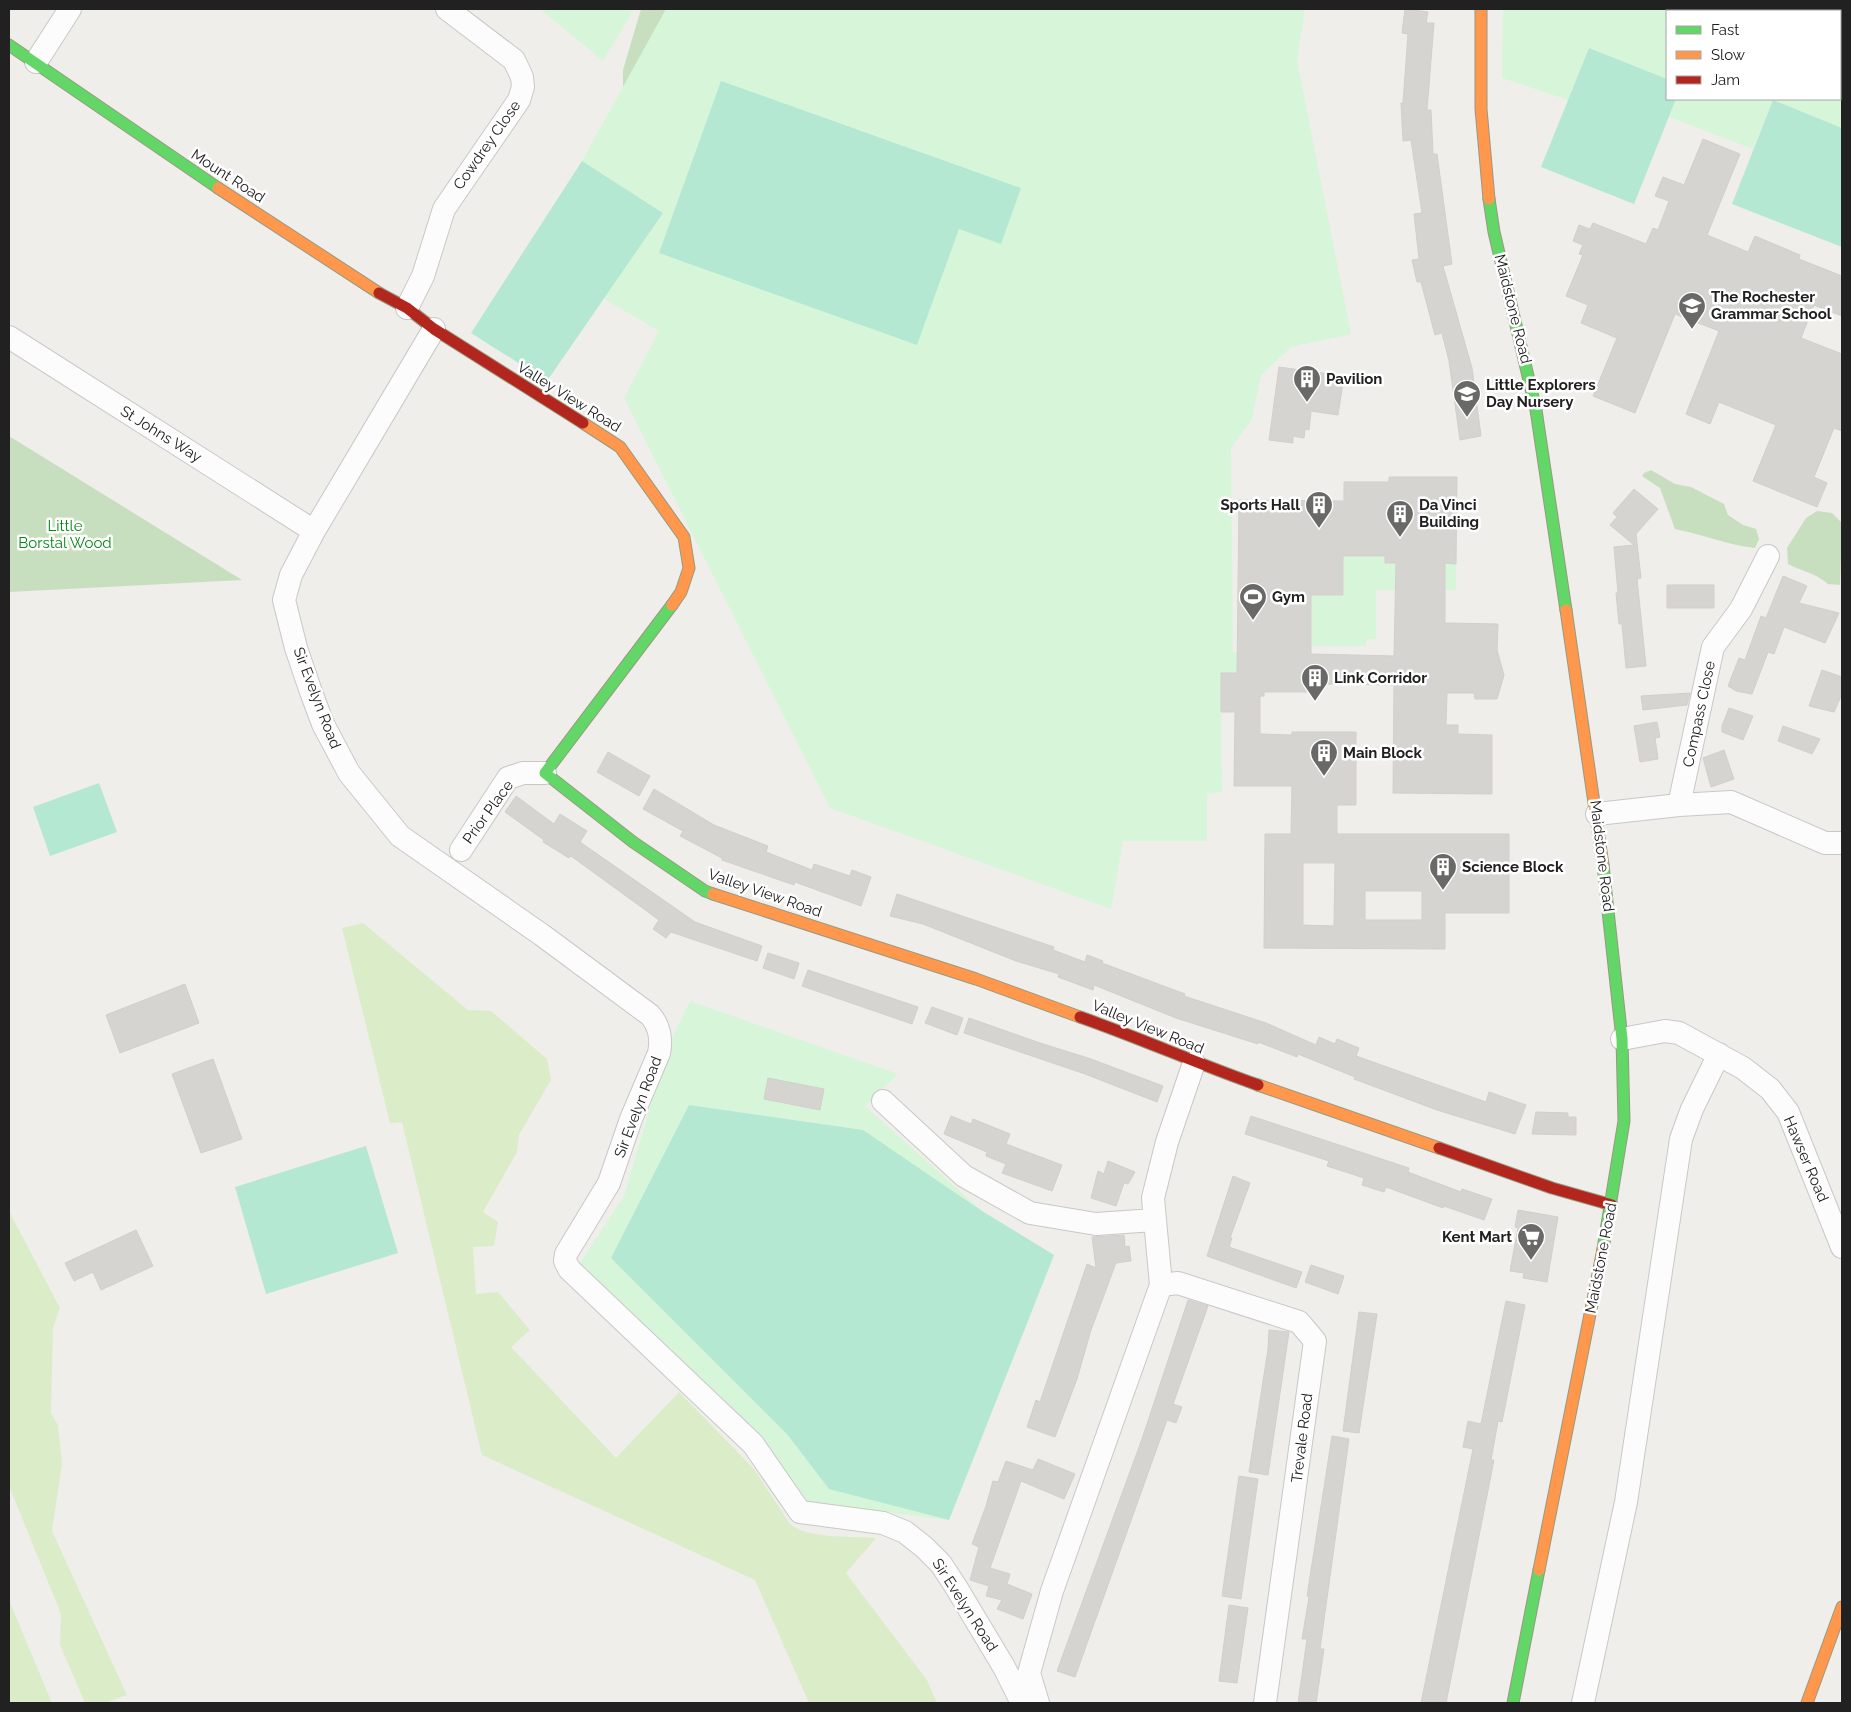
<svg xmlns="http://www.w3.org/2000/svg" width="1851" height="1712" font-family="Raleway,sans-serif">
<rect width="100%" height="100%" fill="#efeeea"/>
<!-- grass -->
<path fill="#dbedc8" d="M363,923L468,1010L491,1011L547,1059L551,1080L519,1135L517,1152L483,1212L498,1222L494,1246L473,1247L476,1294L498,1292L530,1330L511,1347L616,1458L679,1392L754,1469L790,1524C807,1539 853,1536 876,1538L846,1573L927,1680L937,1703H809L755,1580L482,1455L402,1122L390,1123L342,928Z
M9,1211L60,1308L53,1328L51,1413L58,1425L62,1464L52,1531L127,1695L105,1703H85L60,1645L61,1616L57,1604L9,1486Z
M9,1600L52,1703H9Z"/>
<!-- forest -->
<path fill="#c8dfbf" d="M641,9H697L623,99V70Z
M9,436L242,580L9,592Z
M1651,470L1675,484L1691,487L1724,504L1728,515L1743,525L1756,529L1759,539L1755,548C1727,545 1702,534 1675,529L1660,488L1642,476L1644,473Z
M1817,511L1832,513L1842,523L1840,585L1828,584C1814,572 1803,572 1788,564L1787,548L1806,518Z"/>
<!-- park -->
<path fill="#d7f6d9" d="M540,9H634L603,61Z
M666,9H1305L1297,60L1351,334L1291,347L1261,375L1252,419L1231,448L1233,652H1238V673H1221L1222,792L1207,794V841H1123L1111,909L830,808L624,398L659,331L604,299L663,213L582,161Z
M1503,9H1842V128L1773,100L1753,149L1669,117L1676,99H1840V11H1667V79L1589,48L1568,100L1502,78Z
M1343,556H1385V563L1456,564V590H1376V639H1366V646H1311V595H1343Z
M690,1001L898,1074L865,1106L982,1211L1054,1255L949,1520L808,1502L736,1412L578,1266L624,1196L669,1044Z"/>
<!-- pitch -->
<path fill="#b4e8d3" d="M1589,48L1667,79V99H1676L1634,204L1541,167Z
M721,81L1021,188L1001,244L959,229L917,345L659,253Z
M1773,100L1842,128V247L1732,204Z
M582,161L663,213L547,381L471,333Z
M99,783L117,832L50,856L33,807Z
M689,1105L863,1130L982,1211L1054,1255L949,1520L829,1489L787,1434L611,1258Z
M366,1146L398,1253L266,1294L235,1187Z"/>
<!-- building -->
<path fill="#d6d4d1" stroke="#d2cfcb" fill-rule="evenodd" d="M1405,9L1428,12L1426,23H1434L1427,110H1431L1433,154H1437L1452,264L1443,266L1472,368L1481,436L1460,440L1449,361L1442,333L1435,335L1421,282H1417L1412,260L1419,259L1414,214L1422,213L1411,140L1403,141L1401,103H1403L1408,34L1402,33Z
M1703,139L1740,154L1707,235L1748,252L1755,236L1800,255L1799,259L1842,276V316L1814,305L1801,338L1842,354V431L1834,428L1814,477L1827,483L1817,507L1753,481L1776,425L1719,402L1710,424L1686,414L1719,331L1675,314L1635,413L1593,396L1617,338L1581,323L1588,305L1566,296L1583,255L1579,254L1583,245L1573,241L1579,225L1590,229L1593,223L1646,244L1653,228L1658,230L1669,201L1655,196L1663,177L1684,185Z
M1279,367L1344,376L1338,415L1311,411L1309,430L1305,429L1304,438L1293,436V443L1269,440Z
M1389,477H1457L1456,564L1445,563V623L1498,624L1497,650L1504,675L1497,699H1475L1474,693H1447L1446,725H1458V734L1492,735V794L1393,793L1394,685L1321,684V692H1264V696H1260V734L1292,735V732H1356V805H1337V834H1509V913H1445V949L1264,948L1265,834H1291L1292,786H1234L1235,712H1221V673H1237L1239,500L1344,501V482H1389ZM1343,556H1385V563H1396L1394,656L1311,654V595H1343ZM1303,863H1335L1334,926L1303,925ZM1365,891H1422V920H1365Z
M1634,489L1658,509L1636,534L1641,578L1637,579L1646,666L1626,668L1622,624H1619L1616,593H1618L1614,547L1634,545L1610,525L1617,517L1613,513Z
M1783,576L1807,586L1799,603L1839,613L1825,643L1784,627L1774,654L1768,652L1752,694L1736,691L1728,686L1739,658L1745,660L1761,616L1766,618Z
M1667,585H1714V608H1667Z
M1822,670L1842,677V694L1834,712L1809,706Z
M1690,693L1687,705L1643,710L1641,696Z
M1729,708L1753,716L1743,740L1722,732V726Z
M1657,722L1660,737L1655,738L1658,759L1640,762L1634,726Z
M1783,726L1820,739L1812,754L1778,741Z
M1724,750L1734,779L1711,787L1703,758Z
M608,752L650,776L639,796L597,772Z
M654,789L714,825L768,846L766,852L812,870L814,864L850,876L852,870L871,877L861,906L795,882L794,885L722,860V858L680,836L683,831L643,809Z
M516,796L554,824L560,814L587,831L580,842L695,922L762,946L757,961L671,932L666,938L653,929L659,920L571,856L569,858L543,842L544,840L505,812Z
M897,894L1054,947L1053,950L1085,962L1087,955L1103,961L1102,963L1185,994L1184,996L1266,1023L1316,1045L1319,1037L1335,1044L1337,1039L1359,1048L1356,1056L1486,1102L1489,1092L1526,1105L1515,1134L1437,1110L1354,1079L1355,1077L1298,1054L1297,1057L1258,1042V1044L1176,1018L1094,985L1093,990L1058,977L1059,974L1016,961L923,924L890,916Z
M768,953L799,963L794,979L763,968Z
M808,970L918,1007L912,1024L802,986Z
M185,984L199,1023L120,1053L106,1015Z
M932,1007L963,1018L957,1035L925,1023Z
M969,1018L1040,1043L1091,1059L1163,1086L1157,1102L1085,1074L964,1033Z
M213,1059L242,1139L201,1153L172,1074Z
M768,1078L824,1089L820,1110L764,1099Z
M1536,1112L1568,1113V1117H1576V1135L1532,1134Z
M951,1116L971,1124L973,1119L1010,1134L1006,1144L1062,1165L1052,1191L1002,1173L1006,1164L986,1156L987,1152L944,1134Z
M1251,1116L1409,1168L1408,1172L1461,1192L1462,1189L1492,1199L1484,1220L1444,1206L1443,1208L1386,1187L1384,1192L1362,1185L1364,1178L1327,1166L1329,1161L1245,1134Z
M1108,1161L1135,1172L1128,1184L1124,1183L1116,1206L1091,1198L1098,1171L1104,1174Z
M1233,1176L1250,1183L1230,1238H1232L1229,1247L1302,1272L1296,1288L1207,1256Z
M1518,1210L1558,1217L1547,1282L1523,1278L1524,1273L1510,1271L1518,1228L1515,1227Z
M136,1230L153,1266L101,1290L93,1272L74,1281L65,1263Z
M1124,1235L1125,1247L1129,1246L1131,1261L1116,1263L1091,1330L1077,1379L1055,1437L1027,1427L1036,1400L1040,1402L1087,1264L1096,1268L1092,1237Z
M1311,1265L1344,1276L1338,1294L1305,1282Z
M1188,1300L1208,1306L1173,1404L1182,1407L1176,1423L1167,1420L1075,1677L1057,1671L1142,1439Z
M1506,1301L1525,1305L1502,1422L1498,1421L1491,1460H1494L1453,1668L1446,1703H1421L1473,1449L1463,1447L1468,1421L1481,1424Z
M1359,1312L1377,1314L1359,1433L1343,1431Z
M1269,1330L1289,1332L1268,1475L1249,1472L1268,1349Z
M1332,1436L1349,1439L1320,1649H1324L1316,1703H1298L1307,1639H1302L1309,1597L1307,1596Z
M1038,1459L1075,1474L1064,1499L1021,1481L990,1568L1010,1574L1007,1584L1032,1594L1023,1619L997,1609L1002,1600L986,1596L989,1586L970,1580L979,1547L972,1544L986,1506L993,1481L998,1482L1006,1461L1033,1470Z
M1239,1476L1258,1479L1241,1599L1222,1596Z
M1229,1605L1248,1608L1237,1683L1219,1681Z"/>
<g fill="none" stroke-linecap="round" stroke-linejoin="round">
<defs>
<path id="street" d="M36,62L70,9
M407,308L423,276L444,209L519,100L523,87L522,77L514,60L447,9
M434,329L314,531L291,575L284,600L296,648L311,692L323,724L349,773L400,836L542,935L650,1015C659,1025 662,1039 659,1053L631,1119L609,1183L566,1254L565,1261L569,1269L753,1444L800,1512L883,1523L905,1532L924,1547L941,1564L956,1587L1004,1667L1022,1703
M9,337L314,531
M1679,805L1731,802L1825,843H1842
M1597,814L1679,805L1713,647L1741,609L1768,556
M461,850L508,778L523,773H545
M1622,1039L1665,1031L1679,1033L1743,1068L1770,1089L1788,1112L1842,1247
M883,1101L964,1176L1030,1213L1096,1224L1154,1220
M1161,1285L1178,1283L1299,1322L1315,1341L1265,1703
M1038,1703L1029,1673L1052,1591L1161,1285L1153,1198L1167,1142L1194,1063
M1583,1703L1626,1502L1681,1139L1692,1109L1719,1054"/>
<path id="fast" d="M9,45L218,188
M1489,199L1494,232L1536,410L1566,610
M672,605L545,773L633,842L705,891L713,894
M1603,865L1622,1039L1624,1121L1603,1249
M1513,1703L1539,1570"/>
<path id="slow" d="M1481,9V109L1489,199
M218,188L379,293
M583,423L620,447L684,537L689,568L681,592L672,605
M1566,610L1603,865
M713,894L976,979L1080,1017
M1258,1085L1439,1148
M1539,1570L1603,1249
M1807,1703L1842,1607"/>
<path id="jam" d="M379,293L407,308L434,329L583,423
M1080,1017C1140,1038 1198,1064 1258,1085
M1439,1148L1552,1188L1612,1205"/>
</defs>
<!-- street casing -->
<use href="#street" stroke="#c8c8c6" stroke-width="24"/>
<!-- fast casing -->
<use href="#fast" stroke="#989a80" stroke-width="13"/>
<!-- slow casing -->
<use href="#slow" stroke="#989a80" stroke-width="13"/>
<!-- jam casing -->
<use href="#jam" stroke="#989a80" stroke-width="13"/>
<!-- street -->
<use href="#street" stroke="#fdfcfc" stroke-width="22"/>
<!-- fast -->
<use href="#fast" stroke="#63d668" stroke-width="11"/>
<!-- slow -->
<use href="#slow" stroke="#ff974d" stroke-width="11"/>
<!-- jam -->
<use href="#jam" stroke="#b3261e" stroke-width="11"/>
</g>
<!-- icons -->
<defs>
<symbol id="school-pin" viewBox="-11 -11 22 30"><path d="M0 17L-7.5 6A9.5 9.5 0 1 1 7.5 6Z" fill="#696967" stroke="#fff"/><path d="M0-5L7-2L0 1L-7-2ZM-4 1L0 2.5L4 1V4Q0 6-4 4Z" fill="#fff"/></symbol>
<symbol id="building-pin" viewBox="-11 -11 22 30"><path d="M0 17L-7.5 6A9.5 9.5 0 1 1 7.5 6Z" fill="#696967" stroke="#fff"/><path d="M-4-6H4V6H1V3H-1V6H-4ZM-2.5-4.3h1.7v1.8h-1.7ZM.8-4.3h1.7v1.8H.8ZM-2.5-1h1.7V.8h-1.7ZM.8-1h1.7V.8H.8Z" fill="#fff"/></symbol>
<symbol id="stadium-pin" viewBox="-11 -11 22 30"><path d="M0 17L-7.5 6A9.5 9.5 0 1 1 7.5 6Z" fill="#696967" stroke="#fff"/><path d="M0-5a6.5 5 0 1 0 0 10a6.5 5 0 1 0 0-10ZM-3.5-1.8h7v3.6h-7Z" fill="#fff"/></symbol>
<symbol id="supermarket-pin" viewBox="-11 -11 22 30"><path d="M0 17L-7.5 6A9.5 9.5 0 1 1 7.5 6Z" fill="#696967" stroke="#fff"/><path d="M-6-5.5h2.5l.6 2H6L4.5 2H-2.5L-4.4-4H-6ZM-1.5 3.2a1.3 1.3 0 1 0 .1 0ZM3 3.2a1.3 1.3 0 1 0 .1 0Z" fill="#fff"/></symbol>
</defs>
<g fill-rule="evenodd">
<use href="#school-pin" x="1676" y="290" width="32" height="43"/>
<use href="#building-pin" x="1291" y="363" width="32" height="43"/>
<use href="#school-pin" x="1451" y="378" width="32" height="43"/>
<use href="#building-pin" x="1303" y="489" width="32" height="43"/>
<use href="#building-pin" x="1384" y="498" width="32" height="43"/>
<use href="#stadium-pin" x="1237" y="581" width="32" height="43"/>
<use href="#building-pin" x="1299" y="662" width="32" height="43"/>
<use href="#building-pin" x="1308" y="737" width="32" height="43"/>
<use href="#building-pin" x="1427" y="851" width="32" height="43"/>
<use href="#supermarket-pin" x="1515" y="1221" width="32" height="43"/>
</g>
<g text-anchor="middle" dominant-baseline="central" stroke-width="5" stroke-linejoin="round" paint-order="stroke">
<!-- street labels -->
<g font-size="15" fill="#212121" stroke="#fff">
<text transform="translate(487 145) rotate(-55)">Cowdrey Close</text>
<text transform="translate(228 176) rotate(33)">Mount Road</text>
<text transform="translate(1513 309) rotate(76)">Maidstone Road</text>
<text transform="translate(569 397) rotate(32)">Valley View Road</text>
<text transform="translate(161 434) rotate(32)">St Johns Way</text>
<text transform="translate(317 698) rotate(69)">Sir Evelyn Road</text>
<text transform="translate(1699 714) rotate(-78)">Compass Close</text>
<text transform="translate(488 812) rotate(-54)">Prior Place</text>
<text transform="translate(1602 856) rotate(83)">Maidstone Road</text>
<text transform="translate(765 893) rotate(19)">Valley View Road</text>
<text transform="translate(1148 1027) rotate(22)">Valley View Road</text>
<text transform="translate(638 1107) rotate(-69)">Sir Evelyn Road</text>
<text transform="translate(1806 1159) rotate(67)">Hawser Road</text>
<text transform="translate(1601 1258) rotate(-79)">Maidstone Road</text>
<text transform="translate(1302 1438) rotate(-83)">Trevale Road</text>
<text transform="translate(965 1605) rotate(57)">Sir Evelyn Road</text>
</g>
<!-- poi labels -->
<g font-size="15" font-weight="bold" fill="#212121" stroke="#fff" text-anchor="start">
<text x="1711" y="297">The Rochester<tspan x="1711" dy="17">Grammar School</tspan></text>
<text x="1326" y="379">Pavilion</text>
<text x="1486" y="385">Little Explorers<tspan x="1486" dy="17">Day Nursery</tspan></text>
<text x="1300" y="505" text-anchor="end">Sports Hall</text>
<text x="1419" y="505">Da Vinci<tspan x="1419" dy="17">Building</tspan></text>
<text x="1272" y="597">Gym</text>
<text x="1334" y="678">Link Corridor</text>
<text x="1343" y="753">Main Block</text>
<text x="1462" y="867">Science Block</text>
<text x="1512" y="1237" text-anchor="end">Kent Mart</text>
</g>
<!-- park labels -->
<g font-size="15" fill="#078716" stroke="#fff">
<text x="65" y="526">Little<tspan x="65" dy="17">Borstal Wood</tspan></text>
</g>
</g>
<!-- border -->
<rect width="1851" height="1712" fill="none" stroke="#212121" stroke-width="20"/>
<!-- legend -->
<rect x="1666" y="10" width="175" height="90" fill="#ffffff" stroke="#a6a6a6"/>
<rect x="1676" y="26" width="25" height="8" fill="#63d668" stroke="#a6a6a6"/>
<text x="1711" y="35" font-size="15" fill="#212121">Fast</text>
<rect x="1676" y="51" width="25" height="8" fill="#ff974d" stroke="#a6a6a6"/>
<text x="1711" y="60" font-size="15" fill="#212121">Slow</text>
<rect x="1676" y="76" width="25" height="8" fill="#b3261e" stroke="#a6a6a6"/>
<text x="1711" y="85" font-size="15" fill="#212121">Jam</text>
</svg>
